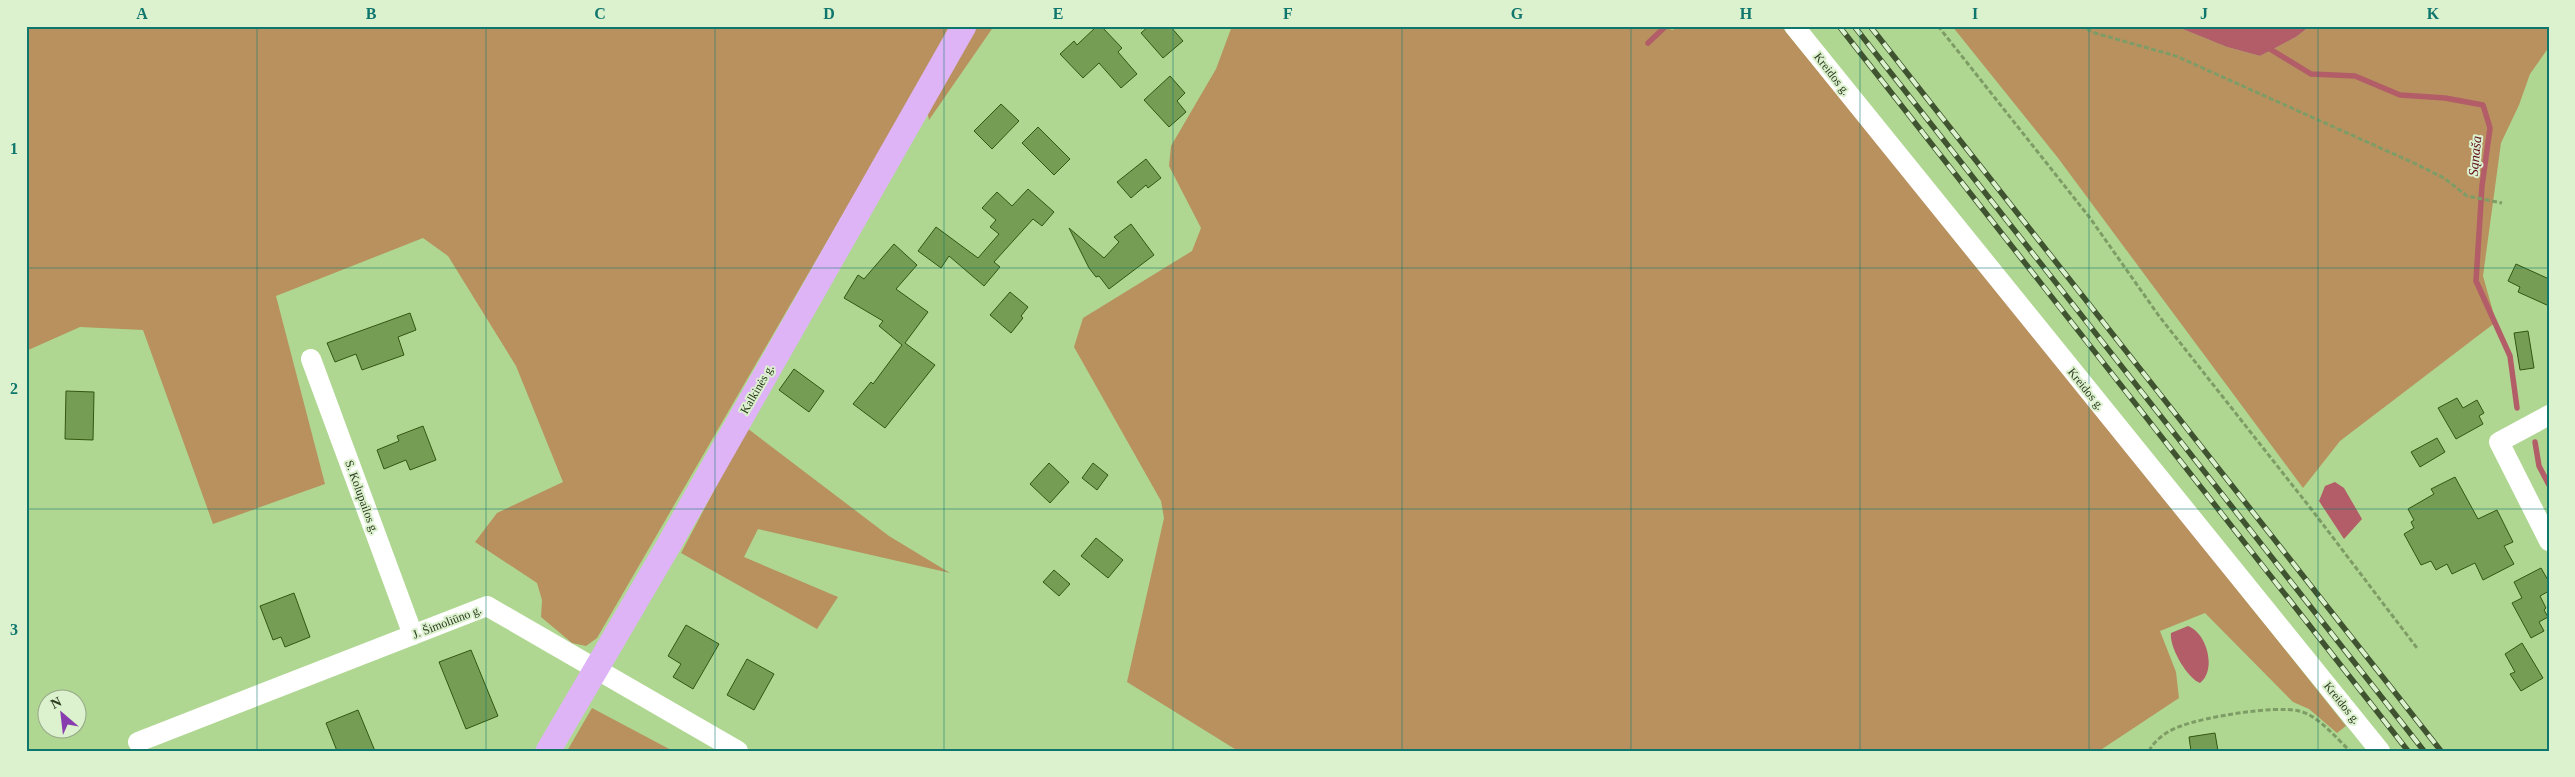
<svg xmlns="http://www.w3.org/2000/svg" width="2575" height="777" font-family="'Times New Roman',serif">
<rect width="100%" height="100%" fill="#afd791"/>
<!-- green -->
<path fill="#b8915f" d="M26,26H952L597,638L586,646L572,643L541,617L542,600L537,583L475,542L497,513L563,482L516,366L448,256L423,238L276,296L325,484L213,524L143,330L80,327L26,351Z
M975,26H994L929,120L926,105Z
M1232,26H1666L1672,30L1683,26H1781L1983,271L2346,726L2337,733L2309,709L2293,702L2205,613L2160,631L2176,672L2179,698L2099,751H1238L1127,682L1164,518L1161,501L1074,347L1083,318L1192,251L1201,228L1169,166L1171,146L1216,69Z
M1952,26H2175L2227,47L2260,56L2296,37L2310,26H2537L2549,29V47L2530,74L2519,105L2501,143L2483,276L2496,322L2340,441L2303,488L2058,158Z
M747,428L889,536L950,573L758,529L744,557L838,597L817,629L681,553Z
M592,708L673,751H567Z"/>
<!-- water -->
<path fill="#b25d68" d="M2175,26H2310L2296,37L2260,56L2227,47Z
M2335,482L2344,488L2362,519L2344,539L2319,501L2325,486Z
M2188,626C2207,633 2217,670 2200,683C2187,678 2169,647 2171,633Z"/>
<g fill="none" stroke-linecap="round" stroke-linejoin="round">
<!-- stream -->
<path stroke="#b25d68" stroke-width="5.5" d="M1648,43L1666,26
M2265,46L2311,74L2355,76L2400,95L2445,98L2483,105L2490,128L2482,186L2476,281L2510,356L2517,408
M2535,442L2539,466L2549,485"/>
</g>
<!-- building -->
<path fill="#759d54" stroke="#345611" d="M1097,26H1101L1122,48L1118,52L1137,74L1121,88L1099,63L1083,78L1060,54L1074,41L1077,45Z
M1149,26H1170L1183,41L1163,58L1141,33Z
M1170,76L1185,93L1177,101L1186,112L1169,127L1144,100Z
M1001,104L1019,121L992,149L974,131Z
M1038,127L1070,159L1054,175L1022,143Z
M1146,159L1161,178L1148,188L1146,185L1131,198L1117,182Z
M1028,189L1054,212L1042,226L1033,219L994,262L1000,267L984,286L949,256L941,268L918,251L936,227L978,258L999,234L990,227L996,220L982,208L997,192L1012,206Z
M1131,224L1154,255L1109,289L1099,276L1096,277L1089,268L1069,228L1104,258L1119,242L1114,237Z
M894,244L917,265L896,289L928,312L905,343L935,365L885,428L853,404L871,382L873,384L902,345L879,326L883,321L844,298L858,275L864,279Z
M2516,264L2549,279V306L2518,292L2520,287L2508,281Z
M1010,292L1028,307L1021,316L1023,318L1011,333L990,315Z
M410,313L416,330L398,337L404,355L362,370L356,354L335,362L327,343Z
M2528,331L2534,368L2520,370L2514,333Z
M794,369L824,391L809,412L779,390Z
M66,391L94,392L93,440L65,439Z
M2457,398L2463,408L2477,400L2484,413L2479,416L2483,424L2456,439L2438,408Z
M423,426L436,460L410,470L406,460L384,469L377,450L399,441L397,436Z
M2437,438L2445,452L2420,467L2411,452Z
M1049,463L1069,482L1050,503L1030,484Z
M1093,463L1108,475L1097,490L1082,478Z
M2455,477L2478,519L2497,510L2513,542L2504,546L2514,564L2483,580L2475,563L2452,574L2447,564L2436,570L2431,561L2421,565L2404,534L2414,528L2411,522L2414,520L2408,509L2434,494L2431,489Z
M1096,538L1123,560L1108,578L1081,556Z
M2541,568L2549,582V591L2540,596L2546,608L2544,610L2548,617L2539,622L2544,631L2531,638L2512,603L2522,598L2514,582Z
M1054,570L1070,584L1059,596L1043,582Z
M294,593L310,637L285,647L281,637L273,640L260,606Z
M686,625L719,644L693,689L673,677L681,664L668,656Z
M2522,643L2543,678L2521,691L2510,674L2515,672L2505,654Z
M471,650L498,716L466,729L439,662Z
M747,659L774,674L754,710L727,695Z
M358,710L375,751H337L326,723Z
M2215,733L2218,751H2191L2189,737Z"/>
<g fill="none" stroke-linecap="round" stroke-linejoin="round">
<!-- path -->
<path stroke="#7e9d66" stroke-width="3" stroke-dasharray="5 2.5" stroke-linecap="butt" d="M1938,26L2090,218L2159,316L2312,510L2417,648
M2080,26L2095,33L2176,56L2416,164L2444,178L2467,196L2502,203
M2149,751C2155,739 2169,730 2181,726C2205,717 2275,705 2299,711C2318,715 2336,738 2350,751"/>
<!-- minor -->
<path stroke="#fff" stroke-width="20" d="M1794,26L2380,751
M311,359L413,635
M2549,415L2499,442L2549,541
M138,742L487,606L738,751"/>
<!-- major -->
<path stroke="#dfb4f7" stroke-width="25" d="M548,751L667,548L964,26"/>
<defs>
<path id="rail" d="M1839,26L2408,751
M1854,26L2424,751
M1870,26L2441,751"/>
</defs>
<!-- rail casing -->
<use href="#rail" stroke="#3f5330" stroke-width="5.5"/>
<!-- rail -->
<use href="#rail" stroke="#dcf1ce" stroke-width="4" stroke-dasharray="11" stroke-linecap="butt"/>
</g>
<!-- grid -->
<path fill="none" stroke="#0f766e" stroke-width="1" stroke-opacity="0.55" d="M257,26V751M486,26V751M715,26V751M944,26V751M1173,26V751M1402,26V751M1631,26V751M1860,26V751M2089,26V751M2318,26V751M26,268H2549M26,509H2549"/>
<g text-anchor="middle" dominant-baseline="central" stroke-width="4" stroke-linejoin="round" paint-order="stroke">
<!-- street labels -->
<g font-size="12" fill="#2c3c1f" stroke="#dcf1ce">
<text transform="translate(1832 74) rotate(52)">Kreidos g.</text>
<text transform="translate(757 389) rotate(-60)">Kalkinės g.</text>
<text transform="translate(2086 389) rotate(51)">Kreidos g.</text>
<text transform="translate(362 497) rotate(70)">S. Kolupailos g.</text>
<text transform="translate(447 622) rotate(-21)">J. Šimoliūno g.</text>
<text transform="translate(2342 703) rotate(51)">Kreidos g.</text>
</g>
<!-- water labels -->
<g font-size="14" font-style="italic" fill="#600f23" stroke="#dcf1ce">
<text transform="translate(2475 156) rotate(-85)">Sąnaša</text>
</g>
</g>
<!-- border -->
<rect width="2575" height="777" fill="none" stroke="#dcf1ce" stroke-width="55"/>
<!-- north arrow -->
<g transform="translate(62 714) rotate(332)"><circle r="24" fill="#dcf1ce" stroke="#96a988"/>
<path d="M0-4L9 19L0 12L-9 19Z" fill="#883dae"/>
<text y="-8" font-size="14" font-weight="bold" text-anchor="middle" fill="#2c3c1f">N</text>
</g>
<rect x="28" y="28" width="2520" height="722" fill="none" stroke="#0f766e" stroke-width="2"/>
<g font-size="16" text-anchor="middle" font-weight="bold" fill="#0f766e">
<text x="142" y="19">A</text>
<text x="371" y="19">B</text>
<text x="600" y="19">C</text>
<text x="829" y="19">D</text>
<text x="1058" y="19">E</text>
<text x="1288" y="19">F</text>
<text x="1517" y="19">G</text>
<text x="1746" y="19">H</text>
<text x="1975" y="19">I</text>
<text x="2204" y="19">J</text>
<text x="2433" y="19">K</text>
<text x="14" y="154">1</text>
<text x="14" y="394">2</text>
<text x="14" y="635">3</text>
</g>
</svg>
